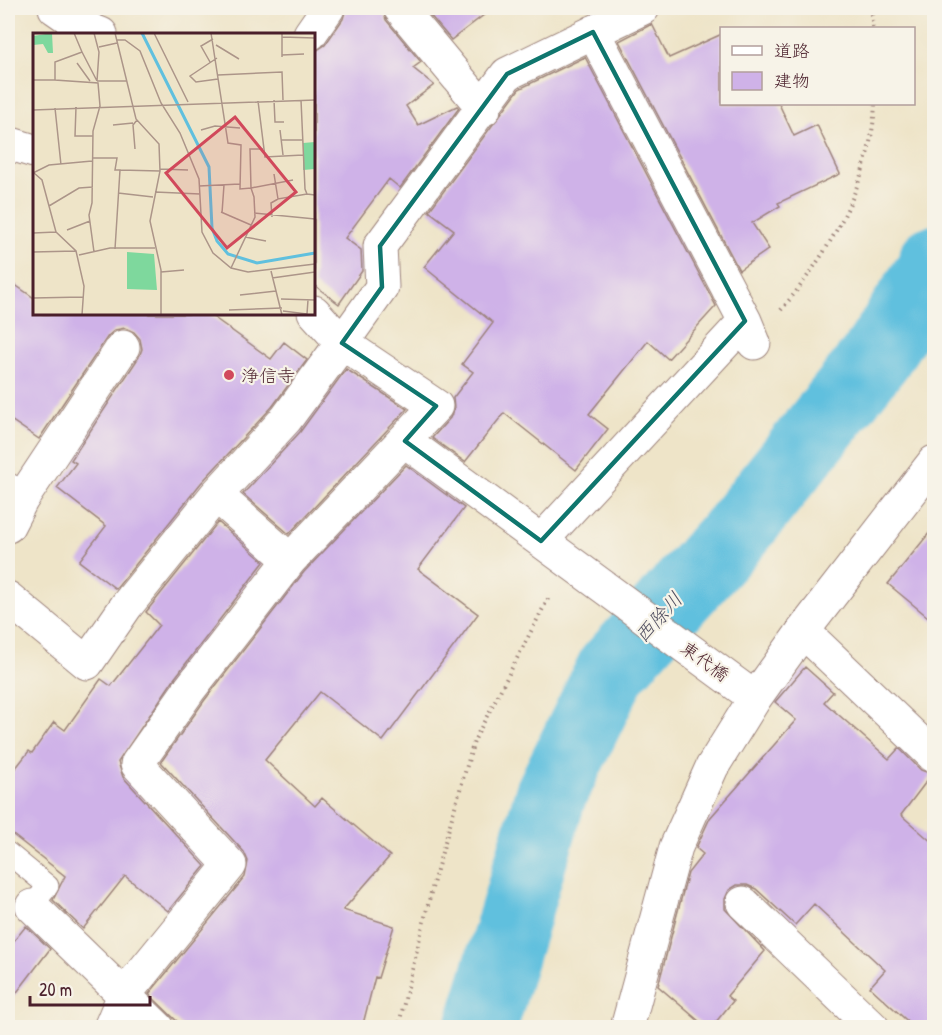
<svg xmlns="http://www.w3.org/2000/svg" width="942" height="1035" font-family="'Patrick Hand','Klee One',sans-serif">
<rect width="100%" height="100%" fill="#f7f3e8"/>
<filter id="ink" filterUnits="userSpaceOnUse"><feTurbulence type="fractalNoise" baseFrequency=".0167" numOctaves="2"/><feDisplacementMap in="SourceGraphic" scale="12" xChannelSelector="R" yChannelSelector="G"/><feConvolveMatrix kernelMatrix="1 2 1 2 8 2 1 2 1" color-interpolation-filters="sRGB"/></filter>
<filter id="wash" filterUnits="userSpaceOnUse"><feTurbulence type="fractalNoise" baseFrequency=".008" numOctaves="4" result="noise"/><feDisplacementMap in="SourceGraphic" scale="24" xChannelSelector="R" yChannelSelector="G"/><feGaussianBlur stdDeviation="1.35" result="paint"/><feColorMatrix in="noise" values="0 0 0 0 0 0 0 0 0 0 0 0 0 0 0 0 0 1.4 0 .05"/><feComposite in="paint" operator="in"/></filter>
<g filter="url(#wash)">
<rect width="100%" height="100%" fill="#eee4c8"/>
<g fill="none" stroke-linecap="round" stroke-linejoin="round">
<!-- river -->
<path stroke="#60c0de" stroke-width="72" d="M481,1028L551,794L612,669L738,530L876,357L931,271L934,261"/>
</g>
<g id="blocks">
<!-- building -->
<path fill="#cfb2e8" d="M346,8H382L386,20L421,62L413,68L434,85L406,106L418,125L457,106L459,108L400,188L389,179L345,238L361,250L362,271L339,304L314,285V52L325,45L343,19Z
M424,8H493L451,40Z
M652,24L669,58L722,34V104H779L794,136L817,125L840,174L778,203L780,206L752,223L769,249L739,270L619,41Z
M585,57L716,306L668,359L648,341L589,414L608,429L576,470L504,413L465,462L432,438L450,418L454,409L453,398L473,372L462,364L493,323L424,267L454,230L429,211L519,89Z
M8,280L34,298V314H209L271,359L284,342L307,360L272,407L201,483L116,589L79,561L106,526L57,488L76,463L71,460L139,357L142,349L140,339L134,332L125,328L115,330L108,336L39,439L8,418Z
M346,369L407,409L289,534L243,494L300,432Z
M406,465L464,508L418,569L478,614L383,741L320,692L265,760L315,806L322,798L390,856L343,910L394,926L378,978L375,977L362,1028H184L149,994L245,877L248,861L244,852L161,762L204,701L304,572Z
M218,522L264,562L174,679L118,762L123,777L205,866L168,911L125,876L83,929L53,900L65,876L8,831V778L29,751L32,753L54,722L65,730L101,679L111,686L159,625L146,612Z
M934,527V622L888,584Z
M805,667L833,692L824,702L889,759L899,748L921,770L932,774L901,815L934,844V1028H915L870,987L885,970L814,904L795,925L756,889L747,885H737L729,890L725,899V909L765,951L727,996L733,1001L711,1028H707L658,986L688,873L703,854L696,848L710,818L796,720L775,702Z
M26,926L50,949L8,1004V948Z"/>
</g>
</g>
<g filter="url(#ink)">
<use href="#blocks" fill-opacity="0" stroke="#9c827a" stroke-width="1.5"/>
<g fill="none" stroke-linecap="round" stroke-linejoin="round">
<defs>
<path id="lane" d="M8,853L48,886L32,906"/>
<path id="street" d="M55,8L81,26L101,34
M400,8L484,109
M593,32L745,321L754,343
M310,34L328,8
M8,143L34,151
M405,441L755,698
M8,490L22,499L8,526
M216,495L290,560
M22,499L123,347
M541,541L745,321
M8,598L87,663L127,605L216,495L286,419L342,343L314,312
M803,631L934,756
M743,903L873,1028
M32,906L158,1028
M110,1028L124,995L230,865L137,764L189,690L290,560L436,406L342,343L382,287L380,246L507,74L643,8
M627,1028L676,847L712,767L755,698L803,631L934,462"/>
</defs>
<!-- lane casing -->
<use href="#lane" stroke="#9c827a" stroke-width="23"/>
<!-- street casing -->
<use href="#street" stroke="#9c827a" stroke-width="35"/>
<!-- path -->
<path stroke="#9c827a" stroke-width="4" stroke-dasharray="1.5 4.5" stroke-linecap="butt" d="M871,8L873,28
M781,310C830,252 871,181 875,104
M398,1028L434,880L474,741L550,595"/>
<!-- lane -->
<use href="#lane" stroke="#fff" stroke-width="21"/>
<!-- street -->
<use href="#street" stroke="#fff" stroke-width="33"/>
</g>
</g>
<!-- marked area -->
<path fill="none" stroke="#0f766e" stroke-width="4.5" stroke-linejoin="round" d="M593,32L745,321L541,541L405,441L436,406L342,343L382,287L380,246L507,74Z"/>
<!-- markers -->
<circle fill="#d1495b" stroke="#f7f3e8" stroke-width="2" cx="229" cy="375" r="6"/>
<g text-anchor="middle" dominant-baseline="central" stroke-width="4.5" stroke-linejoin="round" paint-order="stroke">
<!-- poi labels -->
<g font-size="18" fill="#4a1f2b" stroke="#f7f3e8" text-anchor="start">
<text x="241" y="375">浄信寺</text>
</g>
<!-- street labels -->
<g font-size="18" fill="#4a1f2b" stroke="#f7f3e8">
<text transform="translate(705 661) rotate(36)">東代橋</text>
</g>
<!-- water labels -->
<g font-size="20" font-style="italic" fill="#514f61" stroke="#f7f3e8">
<text transform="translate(658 617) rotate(-48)">西除川</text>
</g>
</g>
<!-- overview -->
<g transform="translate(33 33)">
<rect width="282" height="282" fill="#eee4c8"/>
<path d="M19,0L20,20H15L10,11L0,12V3ZM282,109V136L270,137V110ZM94,219L121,221L124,257L94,256Z" fill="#7ed89d"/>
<path fill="none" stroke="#60c0de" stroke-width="3" d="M109,0L176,134L179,195L184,208L195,221L224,230L282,220"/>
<path fill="none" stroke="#ac9589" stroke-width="1.5" d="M41,0L49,19L22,29V47L65,50L67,73L60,98L59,170L56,182L61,219M61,0L66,19L64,48M82,0L103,86L126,111L127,138L117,188L128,237V282M121,0L155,69M178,0L195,110L208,112L207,156L218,155L221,164L222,184L198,235M249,0V4L282,5M84,7H92L107,18L128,70L147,100L166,146L169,199L180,220L198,235L215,239L282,231M183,12L206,26M66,14L84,10M49,19L64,48M249,22L271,21M249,24V4M184,25L157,43L163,49L185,46M177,29L168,13L180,6M44,30L57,48M185,42L249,39L250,67M0,47H22M64,48H94M241,67L242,89H251M268,67L272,156L274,161L282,162M225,68L232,124L270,122M43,74L42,103H60M22,75L28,132M0,77L282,67M80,92L100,90M168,97L182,93L207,95M247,97L250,122M248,107H269M102,116L100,92L104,87M230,116H217L218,155L260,147M59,125H84L82,137H87L82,216M127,136L155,137M87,137L127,138M0,140L16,132L59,128M1,140L9,147L23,199M241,141L245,166L274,161M166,153L207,151M122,159L167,161M85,160L120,164M16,173L46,155L60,154M188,179L218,192M189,180L191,152M221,180L282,186M239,184L238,170L245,166M34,197L57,188M0,200L23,199L43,218L51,253L49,282M212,204L233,208M0,219L43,218M46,222L77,215H122M238,238L249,282M128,239L151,237M239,245L282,239M207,262L243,258M0,265L50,264M248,266L282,267M196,277L249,275M250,278L274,281L275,267"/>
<path fill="#d1495b" fill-opacity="0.15" stroke="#d1495b" stroke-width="3" d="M202,84L263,159L194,215L133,140Z"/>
<rect width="282" height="282" fill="none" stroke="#4a1f2b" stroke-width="3"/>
</g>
<!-- margin -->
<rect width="942" height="1035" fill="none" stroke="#f7f3e8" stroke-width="30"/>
<!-- legend -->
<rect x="720" y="27" width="195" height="78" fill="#f7f3e8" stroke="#b29e9c" stroke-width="1.5"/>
<rect x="732" y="46" width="30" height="9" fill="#ffffff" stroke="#b29e9c" stroke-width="1.5"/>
<text x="774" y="57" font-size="18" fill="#4a1f2b">道路</text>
<rect x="732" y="72" width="30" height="18" fill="#cfb2e8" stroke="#b29e9c" stroke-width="1.5"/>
<text x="774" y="87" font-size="18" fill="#4a1f2b">建物</text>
<!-- scale -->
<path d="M30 996v9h120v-9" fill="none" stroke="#4a1f2b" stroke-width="3"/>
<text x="39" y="996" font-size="18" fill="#4a1f2b" stroke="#f7f3e8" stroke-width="4.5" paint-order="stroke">20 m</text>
</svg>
